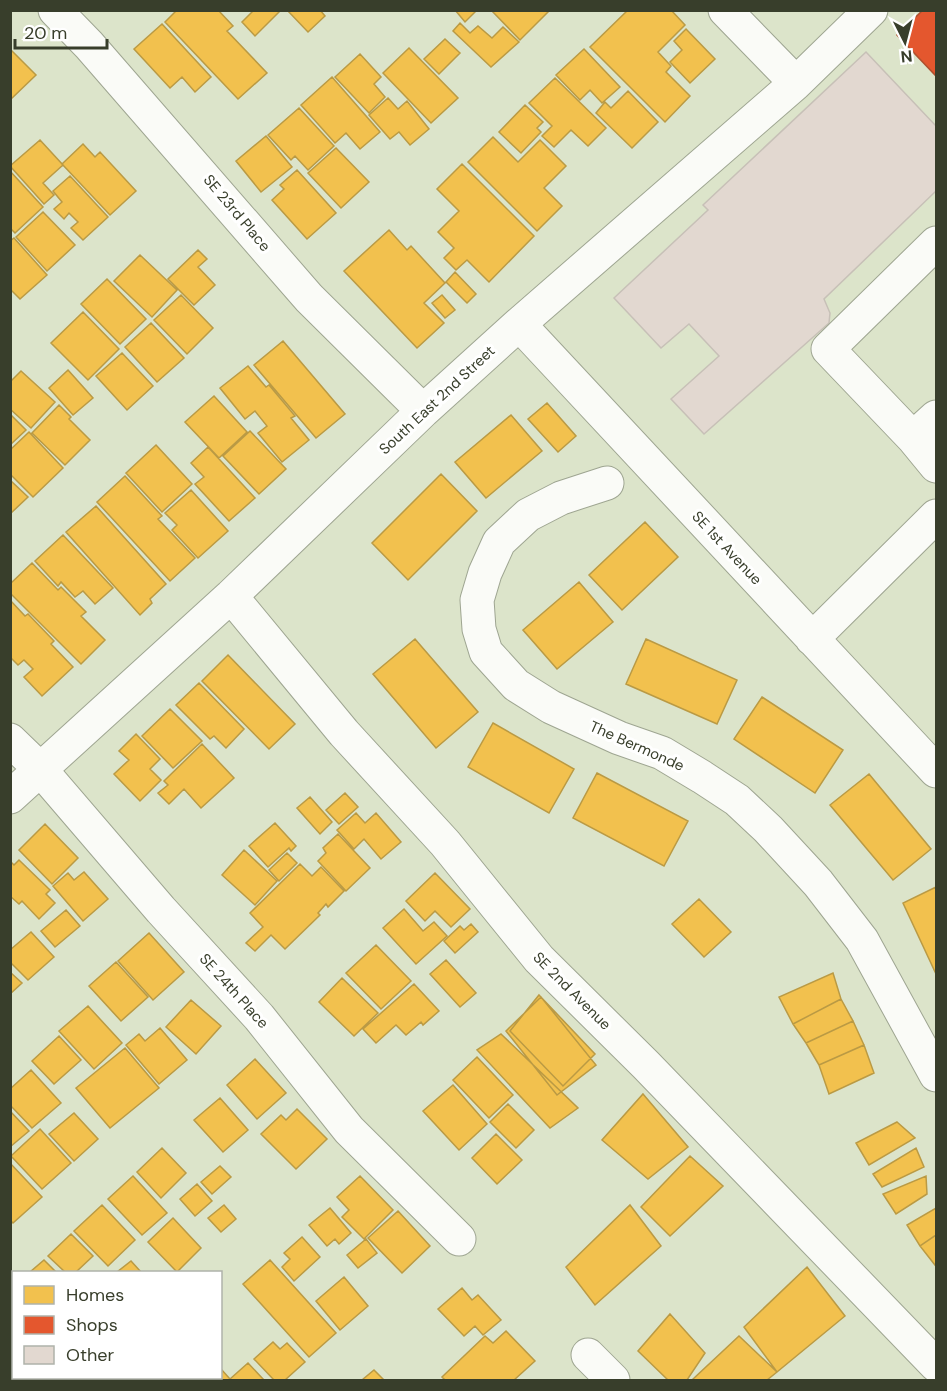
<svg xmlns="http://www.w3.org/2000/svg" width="947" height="1391" font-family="'DM Sans',sans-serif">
<rect width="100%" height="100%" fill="#dce4ca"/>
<!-- homes -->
<path fill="#f2c14e" stroke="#ba9a44" stroke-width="1.5" d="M177,10H218L233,26L227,31L267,73L238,99L165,22Z
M254,10H281L255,36L242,22Z
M287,10H320L325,16L308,32Z
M455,10H477L465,22Z
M491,10H548L549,11L520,40Z
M628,10H671L685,25L658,52L671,66L666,72L690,96L665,122L590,47Z
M460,23L470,33L478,26L492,38L503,27L519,42L491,67L453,31Z
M162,24L211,77L195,92L182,77L170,88L134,49Z
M686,29L715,59L690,83L670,62L682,50L674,41Z
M445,39L460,53L439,74L424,59Z
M409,48L458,98L431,123L383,73Z
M10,49L36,75L10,100Z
M584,49L620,87L602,103L590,90L580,100L556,75Z
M360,54L381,77L374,84L385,97L369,113L335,77Z
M332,77L380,132L360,149L346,133L335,143L301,105Z
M555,78L606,128L588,146L571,130L554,147L542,136L552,126L529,103Z
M628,91L658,122L632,148L596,113L605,102L611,108Z
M388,98L398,109L407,101L429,129L410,145L399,132L390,139L369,115Z
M525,105L543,122L537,128L541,132L521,153L499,132Z
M299,108L334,146L308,170L295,156L291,160L268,135Z
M266,136L292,167L261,192L236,161Z
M493,137L518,162L540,140L566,166L544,188L562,206L537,231L468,162Z
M40,140L63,165L43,183L54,195L44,204L10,166Z
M83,144L95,157L100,152L136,191L110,215L62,164Z
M336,148L369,182L341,208L308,173Z
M462,164L534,236L489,282L467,260L456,270L444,258L454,248L438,232L459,211L437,189Z
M297,170L336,213L307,239L272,200L284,189L280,185Z
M10,171L43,207L15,233L10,228Z
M70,176L108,217L83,240L71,228L78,222L69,213L64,219L54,209L62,202L53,191Z
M43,212L75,245L47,271L16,237Z
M389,230L407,250L411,246L445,283L424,303L444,323L417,348L344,271Z
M14,238L47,275L20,299L10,289V241Z
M198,250L207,259L198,267L215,285L194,305L168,279Z
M140,255L177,290L152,317L114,281Z
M455,272L476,294L467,303L446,282Z
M107,279L146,319L120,344L81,304Z
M181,295L213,328L187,354L154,320Z
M442,295L455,310L445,318L432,303Z
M83,312L119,349L88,380L51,343Z
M151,323L184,358L157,382L125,347Z
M283,341L345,414L316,438L254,365Z
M122,353L153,386L127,410L96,376Z
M248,366L266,387L269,385L295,416L291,418L309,440L282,462L258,433L267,426L255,411L245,419L220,388Z
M68,370L93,398L73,415L49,388Z
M21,371L55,402L31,428L10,409V382Z
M214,396L247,432L219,458L185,422Z
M547,403L576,436L558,452L528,419Z
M59,405L71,417L69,419L90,440L65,465L32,433Z
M10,414L26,430L10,445Z
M511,415L542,451L486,498L455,462Z
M250,431L286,469L259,494L223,456Z
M29,432L63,468L33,497L10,474V450Z
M156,445L192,484L162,512L126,473Z
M208,447L255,498L229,521L195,484L204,477L191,463Z
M441,474L477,511L408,580L372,543Z
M125,476L162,516L158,519L195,558L170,581L97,502Z
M10,480L28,497L10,514Z
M191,490L228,531L198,558L172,530L177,525L165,513Z
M96,506L166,584L150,599L152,603L140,615L66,532Z
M645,522L678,557L622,610L589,575Z
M63,535L113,588L95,604L83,591L75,597L61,582L58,586L35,561Z
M32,563L58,590L61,587L86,612L81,616L105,640L81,664L10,593V584Z
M579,582L613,622L557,669L523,630Z
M10,600L25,616L28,614L54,641L51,644L73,667L42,696L24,677L33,669L24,660L18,665L10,657Z
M415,639L478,712L436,748L373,674Z
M646,639L737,680L717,724L626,684Z
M228,655L295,724L269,749L202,681Z
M199,683L244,729L226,748L214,736L210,739L176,705Z
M762,697L843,750L815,793L734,739Z
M170,709L202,741L173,768L142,736Z
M493,723L574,769L549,813L468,767Z
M136,734L160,759L150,769L161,780L140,801L114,774L129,760L119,751Z
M202,744L234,778L201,808L184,789L169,804L158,793L168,785L164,781Z
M597,773L688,821L664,866L573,818Z
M869,774L931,849L893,880L830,805Z
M345,793L358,807L339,824L326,810Z
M310,797L332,822L320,834L297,808Z
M356,813L365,823L376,813L401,842L381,859L364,839L354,849L337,830Z
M275,823L296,846L291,851L289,848L268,867L249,846Z
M45,824L78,858L52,884L19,850Z
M338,834L370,868L346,891L318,861L326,853L323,848Z
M244,850L277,881L255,905L222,875Z
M287,853L297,863L279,881L269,870Z
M19,860L50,890L46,894L55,903L39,919L22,901L19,904L10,896V861L14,865Z
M300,864L312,876L321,867L344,891L328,907L326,904L318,913L320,915L285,949L271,935L255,951L246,943L263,927L250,913Z
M84,872L108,899L83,921L53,886L68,873L74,880Z
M435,873L470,909L451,927L435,911L425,921L406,901Z
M936,887V974L903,903Z
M699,899L731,932L704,957L672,924Z
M404,909L423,931L434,922L447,936L416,964L383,928Z
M66,910L80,926L55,947L41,931Z
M471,924L478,932L455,953L444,941L460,926L464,930Z
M31,932L54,957L28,980L10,962V950Z
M149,933L184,972L153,1000L118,961Z
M376,945L411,981L381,1009L346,973Z
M446,960L476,993L460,1007L430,974Z
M116,962L148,997L121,1021L89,986Z
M10,972L22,983L10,994Z
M833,973L841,999L793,1024L779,997Z
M342,978L378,1013L354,1036L319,1002Z
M414,984L439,1011L423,1025L421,1022L406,1035L396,1025L376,1043L363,1029Z
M539,995L595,1054L563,1086L510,1031Z
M541,997L596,1065L557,1095L506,1031Z
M841,999L853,1021L806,1043L793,1024Z
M191,1000L221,1026L196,1054L166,1027Z
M88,1006L122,1043L94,1069L59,1031Z
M853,1021L864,1045L819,1065L806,1043Z
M160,1028L187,1060L159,1084L126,1045L139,1034L145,1041Z
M501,1034L578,1108L550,1128L477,1050Z
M59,1036L81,1060L54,1084L32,1061Z
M864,1045L874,1073L829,1094L819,1065Z
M125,1048L159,1088L110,1128L76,1088Z
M477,1057L513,1095L489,1118L453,1080Z
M255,1059L286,1093L257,1119L227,1085Z
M31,1070L61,1103L32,1128L10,1105V1089Z
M453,1085L487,1124L459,1150L423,1111Z
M643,1094L688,1147L648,1179L602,1140Z
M220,1098L248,1130L223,1152L194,1120Z
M508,1104L534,1130L516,1148L490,1122Z
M297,1109L327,1139L296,1169L261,1134L281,1115L286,1120Z
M10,1111L29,1131L10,1147Z
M74,1113L98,1139L74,1161L49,1134Z
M897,1122L915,1138L869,1165L856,1143Z
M40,1129L71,1163L42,1189L11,1156Z
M496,1134L522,1160L497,1184L472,1158Z
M162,1148L186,1173L161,1198L137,1172Z
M916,1148L924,1167L882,1187L873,1174Z
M690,1156L723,1186L670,1236L641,1207Z
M10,1163L42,1197L13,1223L10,1220Z
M220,1166L231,1177L212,1194L201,1182Z
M133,1176L167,1213L142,1235L108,1199Z
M360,1176L393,1210L364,1239L342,1217L349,1210L337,1197Z
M926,1176L927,1194L896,1214L883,1194Z
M197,1184L212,1201L195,1216L180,1199Z
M102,1205L135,1240L108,1266L74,1231Z
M224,1205L236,1219L221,1232L208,1218Z
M630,1205L661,1246L595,1305L566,1267Z
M330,1208L351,1233L339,1244L335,1239L327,1246L309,1225Z
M936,1208V1235L920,1246L907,1225Z
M398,1211L430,1246L402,1273L368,1238Z
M173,1218L201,1248L177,1272L148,1242Z
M71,1234L93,1256L76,1272H65L48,1256Z
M936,1235V1264L935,1265L920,1246Z
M302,1237L320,1257L294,1281L282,1267L290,1259L284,1253Z
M366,1239L377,1253L358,1268L347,1255Z
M44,1260L56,1272H30Z
M270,1260L336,1333L309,1357L243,1284Z
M131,1261L141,1272H117Z
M807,1267L845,1316L777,1372L744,1327Z
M344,1277L368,1306L340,1330L316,1301Z
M462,1288L472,1300L478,1295L501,1320L483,1335L475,1326L464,1336L438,1309Z
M670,1314L705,1353L687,1380H668L638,1351Z
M506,1331L535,1361L514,1380H445L442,1377L485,1336L493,1343Z
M739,1336L777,1372L767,1380H692Z
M273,1342L280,1349L287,1343L305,1362L285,1380H274L254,1359Z
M248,1363L264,1380H217L214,1378H220L221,1369L230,1379Z
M374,1370L384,1380H362Z
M150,1378H191L194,1380H153Z"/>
<!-- shops -->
<path fill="#e4572e" stroke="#b0502d" stroke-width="1.5" d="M923,10H936V76L897,35Z"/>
<!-- building -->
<path fill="#e2d8d0" stroke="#c7c0b7" stroke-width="1.5" d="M866,52L936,126V191L824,299L830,313L829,323L704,434L671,399L719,356L689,324L661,348L614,298L708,210L703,205Z"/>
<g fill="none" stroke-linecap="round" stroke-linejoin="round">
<defs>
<path id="minor" d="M55,10L89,45L309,298L423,411
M725,10L796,83
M936,243L828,349L913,438L936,417
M519,324L936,771
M913,438L936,466
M607,483L561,498L528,515L499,542L485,573L477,600L479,629L486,652L516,685L551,707L619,738L662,753L702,777L737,800L768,829L818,883L862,940L936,1075
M231,596L344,733L445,843L539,959L646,1065L936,1365
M812,639L936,516
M10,740L40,769L161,910L259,1017L349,1130L459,1239
M10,797L231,596L423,411L519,324L796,83L871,10
M588,1355L613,1380"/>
</defs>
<!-- minor casing -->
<use href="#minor" stroke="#9ea591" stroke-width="35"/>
<!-- minor -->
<use href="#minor" stroke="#fafbf7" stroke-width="33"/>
</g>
<g text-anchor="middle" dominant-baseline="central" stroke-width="6" stroke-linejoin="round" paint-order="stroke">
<!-- street labels -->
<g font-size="15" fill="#383e2b" stroke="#fff">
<text transform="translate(237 213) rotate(50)">SE 23rd Place</text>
<text transform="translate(437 400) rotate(-43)">South East 2nd Street</text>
<text transform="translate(727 548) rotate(47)">SE 1st Avenue</text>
<text transform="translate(637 746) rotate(24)">The Bermonde</text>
<text transform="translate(234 991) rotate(48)">SE 24th Place</text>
<text transform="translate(572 991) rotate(45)">SE 2nd Avenue</text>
</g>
</g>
<!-- border -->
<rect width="947" height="1391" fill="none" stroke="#383e2b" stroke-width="24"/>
<!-- legend -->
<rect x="12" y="1271" width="210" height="108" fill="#ffffff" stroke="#afb2aa" stroke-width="1.5"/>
<rect x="24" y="1286" width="30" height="18" fill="#f2c14e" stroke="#afb2aa" stroke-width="1.5"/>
<text x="66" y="1301" font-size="18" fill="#383e2b">Homes</text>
<rect x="24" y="1316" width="30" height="18" fill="#e4572e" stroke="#afb2aa" stroke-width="1.5"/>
<text x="66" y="1331" font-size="18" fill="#383e2b">Shops</text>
<rect x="24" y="1346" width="30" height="18" fill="#e2d8d0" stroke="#afb2aa" stroke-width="1.5"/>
<text x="66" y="1361" font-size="18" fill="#383e2b">Other</text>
<!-- north arrow -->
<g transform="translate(905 42) rotate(174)" stroke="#ffffff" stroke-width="4.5" paint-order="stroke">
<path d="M0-4.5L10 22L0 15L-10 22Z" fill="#383e2b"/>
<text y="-9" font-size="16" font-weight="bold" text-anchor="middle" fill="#383e2b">N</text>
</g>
<!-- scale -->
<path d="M15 39v9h92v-9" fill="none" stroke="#383e2b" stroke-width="3"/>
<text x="24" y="39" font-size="18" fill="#383e2b" stroke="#ffffff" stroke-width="4.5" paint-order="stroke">20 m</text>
</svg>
